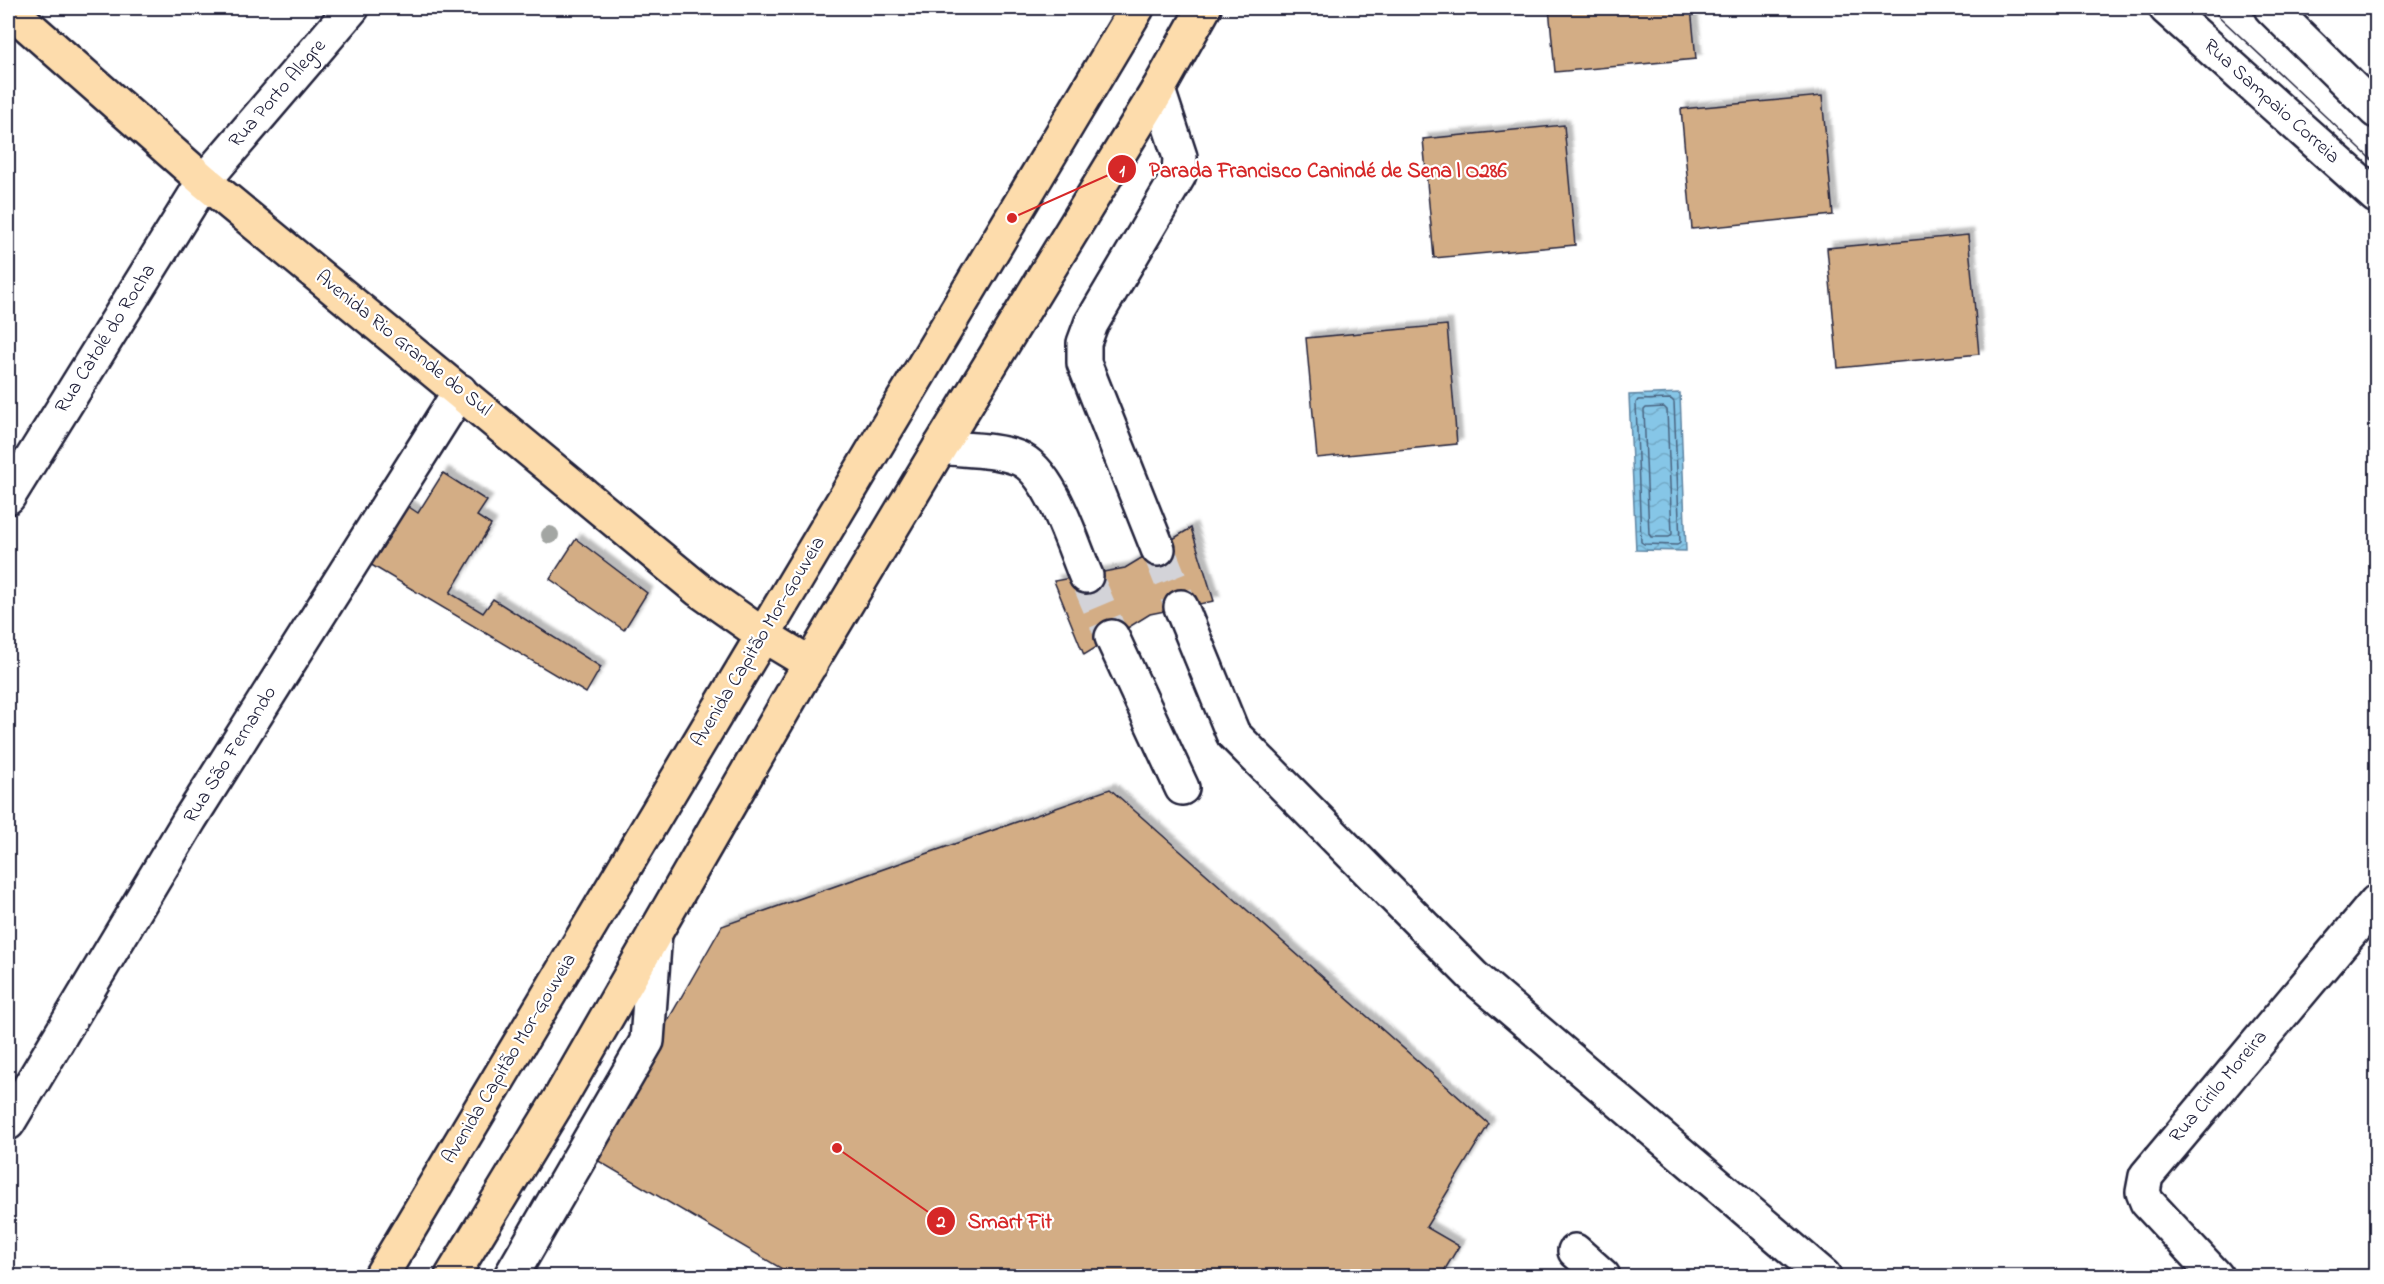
<svg xmlns="http://www.w3.org/2000/svg" width="2384" height="1284" font-family="'Indie Flower',sans-serif">
<defs>
<pattern id="water-waves" width="16" height="10" patternUnits="userSpaceOnUse" patternTransform="scale(1.5)"><rect width="16" height="10" fill="#86c6e7"/><path d="M0 5q4-4 8 0t8 0" fill="none" stroke="#73aac7"/></pattern>
<filter id="shadow"><feDropShadow dx="5.5" dy="-5.5" stdDeviation="1.5" flood-color="#0004"/></filter>
</defs>
<rect width="100%" height="100%" fill="#fff"/>
<filter id="ink" filterUnits="userSpaceOnUse"><feTurbulence type="fractalNoise" baseFrequency=".0167" numOctaves="2"/><feDisplacementMap in="SourceGraphic" scale="12" xChannelSelector="R" yChannelSelector="G"/><feConvolveMatrix kernelMatrix="1 2 1 2 8 2 1 2 1" color-interpolation-filters="sRGB"/></filter>
<g filter="url(#ink)">
<!-- water -->
<path fill="url(#water-waves)" stroke="#5e84a2" stroke-width="1.5" d="M1680,393L1686,551L1636,550L1629,395Z"/>
<g fill="none" stroke-linecap="round" stroke-linejoin="round">
<!-- shore -->
<path stroke="#4a6480" stroke-width="1.5" d="M1671,399L1674,402L1680,542L1677,545L1644,544L1641,542L1636,403L1638,400Z
M1664,407L1667,410L1672,534L1669,537H1651L1649,534L1644,410L1646,408Z"/>
</g>
<!-- building -->
<path fill="#d3ad85" stroke="#22223b" stroke-width="1.5" filter="url(#shadow)" d="M1549,8H1691L1696,59L1555,72Z
M1822,96L1833,215L1692,229L1681,109Z
M1564,125L1575,245L1434,258L1423,139Z
M1968,235L1979,354L1838,368L1827,248Z
M1447,325L1457,444L1317,458L1306,338Z
M443,473L487,501L477,516L491,525L450,593L483,613L493,599L601,667L586,693L368,563L406,505L418,513Z
M1191,528L1214,601L1150,614L1084,655L1054,581L1125,568Z
M576,539L647,593L624,630L550,579Z
M1110,789L1489,1124L1426,1227L1459,1246L1441,1276H794L590,1156L722,926Z"/>
<g fill="none" stroke-linecap="round" stroke-linejoin="round">
<!-- minor-tunnel -->
<path stroke="#d3d3d8" stroke-width="33" stroke-dasharray="33 16" stroke-linecap="butt" d="M1158,549L1181,607
M1086,576L1112,637"/>
<defs>
<path id="minor" d="M2166,8L2376,196
M2271,8L2376,111
M940,447C965,450 994,449 1018,458C1051,471 1072,543 1086,576
M8,497L204,181L352,8
M1158,549L1084,363V343L1091,324L1179,175L1180,157L1158,90
M1181,607L1233,734L1474,977L1824,1276
M1112,637L1182,788
M8,1123L190,819L460,391
M1575,1251L1603,1276
M511,1276L647,1041L655,932
M2216,1276L2147,1202L2143,1192L2146,1176L2376,902"/>
<path id="major" d="M8,8L204,181L699,590L763,635L811,664
M381,1276L1137,8
M452,1276L562,1095L797,686L940,447L1158,90L1204,8"/>
</defs>
<!-- minor casing -->
<use href="#minor" stroke="#22223b" stroke-width="38"/>
<!-- major casing -->
<use href="#major" stroke="#22223b" stroke-width="38"/>
<!-- minor -->
<use href="#minor" stroke="#fff" stroke-width="33"/>
<!-- major -->
<use href="#major" stroke="#fddcac" stroke-width="33"/>
<!-- tram -->
<path stroke="#22223b" stroke-width="1.5" d="M2210,8L2376,164"/>
</g>
<!-- trees -->
<circle fill="#a3a6a3" cx="550" cy="535" r="9"/>
</g>
<g text-anchor="middle" dominant-baseline="central" stroke-width="4.5" stroke-linejoin="round" paint-order="stroke">
<!-- street labels -->
<g font-size="20" fill="#22223b" stroke="#fff">
<text transform="translate(278 94) rotate(-49)">Rua Porto Alegre</text>
<text transform="translate(2271 102) rotate(42)">Rua Sampaio Correia</text>
<text transform="translate(106 339) rotate(-58)">Rua Catolé do Rocha</text>
<text transform="translate(403 344) rotate(39)">Avenida Rio Grande do Sul</text>
<text transform="translate(759 642) rotate(-59)">Avenida Capitão Mor-Gouveia</text>
<text transform="translate(231 755) rotate(-58)">Rua São Fernando</text>
<text transform="translate(510 1059) rotate(-59)">Avenida Capitão Mor-Gouveia</text>
<text transform="translate(2219 1087) rotate(-50)">Rua Cirilo Moreira</text>
</g>
</g>
<!-- callouts -->
<path fill="none" stroke="#d62828" stroke-width="2" d="M1012 218L1122 169M837 1148L941 1221"/>
<g fill="#d62828" stroke="#fff" stroke-width="2">
<circle cx="1012" cy="218" r="6"/>
<circle cx="837" cy="1148" r="6"/>
<circle cx="1122" cy="169" r="15"/>
<circle cx="941" cy="1221" r="15"/>
</g>
<g font-size="18" text-anchor="middle" font-weight="bold" fill="#fff">
<text x="1122" y="176">1</text>
<text x="941" y="1227">2</text>
</g>
<g font-size="21" text-anchor="middle" font-weight="bold" fill="#d62828" stroke="#fff" stroke-width="4.5" stroke-linejoin="round" paint-order="stroke">
<text x="1328" y="177">Parada Francisco Canindé de Sena | O286</text>
<text x="1010" y="1228">Smart Fit</text>
</g>
<!-- margin -->
<rect width="2384" height="1284" fill="none" stroke="#fff" stroke-width="30"/>
<rect x="15" y="15" width="2354" height="1254" fill="none" stroke="#22223b" stroke-width="2" filter="url(#ink)"/>
</svg>
